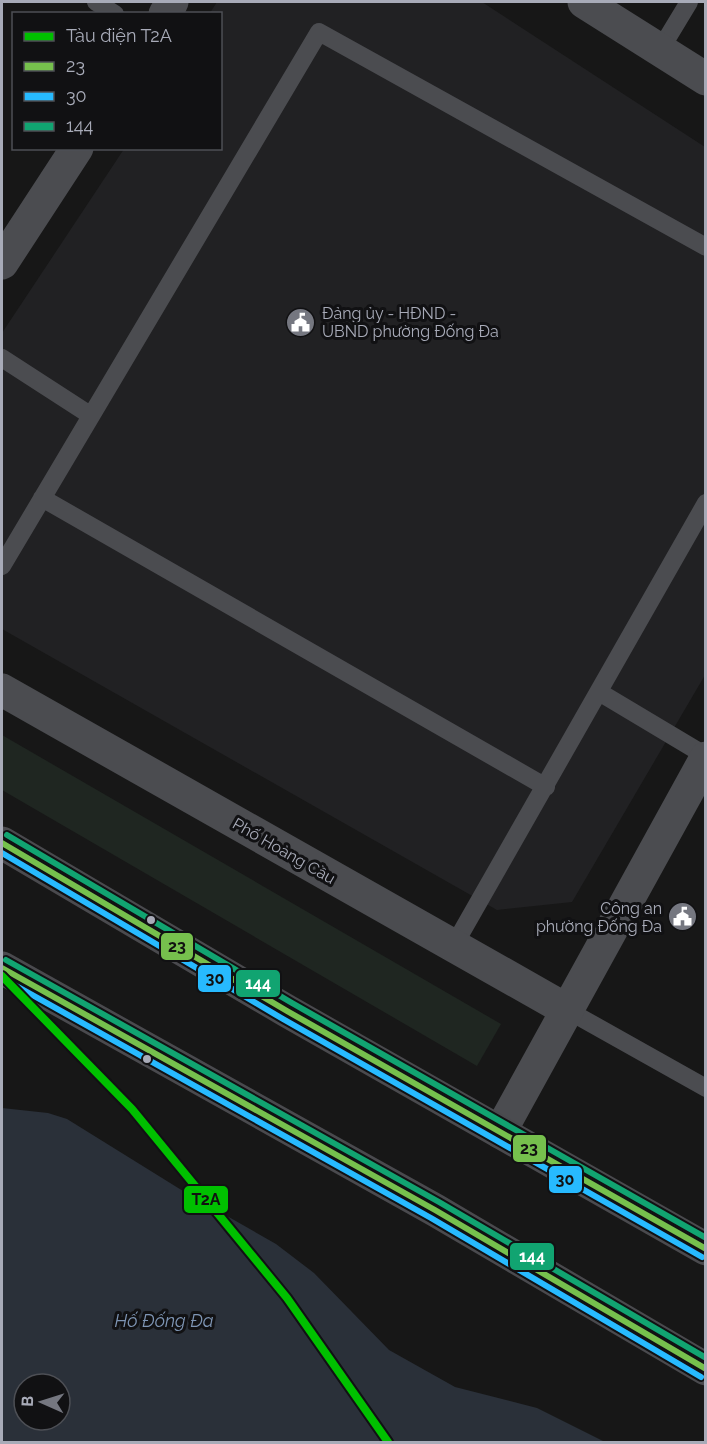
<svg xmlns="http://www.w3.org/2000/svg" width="707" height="1444" font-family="Raleway,sans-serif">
<rect width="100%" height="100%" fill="#171717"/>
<!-- built -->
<path fill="#212123" d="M217,2H482L705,147V675L572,902L497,910L2,629V333L124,149L220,148V14L210,13Z"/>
<!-- green -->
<path fill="#1f2621" d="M2,735L501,1024L477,1066L2,790Z"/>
<!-- water -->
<path fill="#2a3039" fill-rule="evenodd" d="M2,1108L48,1113L67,1119L183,1191L276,1244L314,1273L389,1350L455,1387L537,1408L605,1442H2ZM24,1384H60V1420H24Z"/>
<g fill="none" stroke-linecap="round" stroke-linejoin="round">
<!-- service -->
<path stroke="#4b4c50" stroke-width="18" d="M96,2L115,14
M660,50L689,2
M2,358L90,415
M42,498L546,787
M2,566L319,32L706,247
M599,692L706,756
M453,947L706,503
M567,1010L706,1088"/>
<!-- minor -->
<path stroke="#4b4c50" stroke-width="33" d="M584,2L706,79
M165,14L172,2
M2,263L77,148
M2,690L567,1010
M500,1132L706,758"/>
<!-- secondary -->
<path stroke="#4a4a4e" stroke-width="33" d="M2,843L287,1011L706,1249
M2,968L435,1210L706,1369"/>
<defs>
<path id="bus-1" d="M2,843L287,1011L706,1249
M2,968L435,1210L706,1369"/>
<path id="bus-2" d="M2,853L283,1019L702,1257
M2,978L431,1218L701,1377"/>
<path id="bus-3" d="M7,835L292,1003L706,1238
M6,960L439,1202L706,1358"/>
</defs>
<!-- bus-1 casing -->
<use href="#bus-1" stroke="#111113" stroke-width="10"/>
<!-- bus-2 casing -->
<use href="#bus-2" stroke="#111113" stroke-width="10"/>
<!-- bus-3 casing -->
<use href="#bus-3" stroke="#111113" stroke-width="10"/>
<!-- bus-1 -->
<use href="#bus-1" stroke="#76c04d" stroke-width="6"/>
<!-- bus-2 -->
<use href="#bus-2" stroke="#27baff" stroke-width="6"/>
<!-- bus-3 -->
<use href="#bus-3" stroke="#11a471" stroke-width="6"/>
<defs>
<path id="metro-1" d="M2,976L132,1109L287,1298L388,1442"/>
</defs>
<!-- metro-1 casing -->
<use href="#metro-1" stroke="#111113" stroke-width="12"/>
<!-- metro-1 -->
<use href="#metro-1" stroke="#00c000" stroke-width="8"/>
</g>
<!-- icons -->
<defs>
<symbol id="civic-disc" viewBox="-11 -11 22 22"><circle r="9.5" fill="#757780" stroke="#111113"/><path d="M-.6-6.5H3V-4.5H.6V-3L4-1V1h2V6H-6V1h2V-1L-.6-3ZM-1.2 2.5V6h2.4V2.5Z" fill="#fff"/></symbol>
</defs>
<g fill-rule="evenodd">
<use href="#civic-disc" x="284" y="306" width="33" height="33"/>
<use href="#civic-disc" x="666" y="900" width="33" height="33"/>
</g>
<!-- markers -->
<g fill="#a8abb8" stroke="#111113" stroke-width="2">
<circle cx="151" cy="920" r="5"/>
<circle cx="147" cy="1059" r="5"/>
</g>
<g text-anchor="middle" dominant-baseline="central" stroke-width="6" stroke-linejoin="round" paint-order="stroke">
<!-- poi labels -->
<g font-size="16" fill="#a8abb8" stroke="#111113" text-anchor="start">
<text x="322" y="313">Đảng ủy - HĐND -<tspan x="322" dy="18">UBND phường Đống Đa</tspan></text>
<text x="662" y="908" text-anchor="end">Công an<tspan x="662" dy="18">phường Đống Đa</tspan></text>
</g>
<!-- street labels -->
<g font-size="16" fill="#a8abb8" stroke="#111113">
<text transform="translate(284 851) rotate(30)">Phố Hoàng Cầu</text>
</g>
<!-- water labels -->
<g font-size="18" font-style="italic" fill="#7e95b4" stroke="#111113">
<text x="164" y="1320">Hố Đống Đa</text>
</g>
</g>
<g stroke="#111113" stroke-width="2">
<rect x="160" y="932" width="34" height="29" rx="6" fill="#76c04d"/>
<rect x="197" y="964" width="35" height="29" rx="6" fill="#27baff"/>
<rect x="235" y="969" width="46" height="29" rx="6" fill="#11a471"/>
<rect x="512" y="1134" width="35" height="29" rx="6" fill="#76c04d"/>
<rect x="548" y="1165" width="35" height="29" rx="6" fill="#27baff"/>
<rect x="183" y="1185" width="46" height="29" rx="6" fill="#00c000"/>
<rect x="509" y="1242" width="46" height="29" rx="6" fill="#11a471"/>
</g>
<g font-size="16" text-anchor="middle" font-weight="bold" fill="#fff">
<text x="258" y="989">144</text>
<text x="532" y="1262">144</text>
</g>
<g font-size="16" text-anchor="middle" font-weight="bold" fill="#111">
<text x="177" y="952">23</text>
<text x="215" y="984">30</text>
<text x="529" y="1154">23</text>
<text x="565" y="1185">30</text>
<text x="206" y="1205">T2A</text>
</g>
<!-- border -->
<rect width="707" height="1444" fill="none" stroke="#a8abb8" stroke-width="6"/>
<!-- legend -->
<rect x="12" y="12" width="210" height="138" fill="#111113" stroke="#4d4f55" stroke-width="1.5"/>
<rect x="24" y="32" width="30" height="9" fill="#00c000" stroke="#4d4f55" stroke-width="1.5"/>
<text x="66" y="42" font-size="18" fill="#a8abb8">Tàu điện T2A</text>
<rect x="24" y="62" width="30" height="9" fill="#76c04d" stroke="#4d4f55" stroke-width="1.5"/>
<text x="66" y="72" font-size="18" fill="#a8abb8">23</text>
<rect x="24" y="92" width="30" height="9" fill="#27baff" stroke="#4d4f55" stroke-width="1.5"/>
<text x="66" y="102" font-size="18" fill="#a8abb8">30</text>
<rect x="24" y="122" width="30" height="9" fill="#11a471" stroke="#4d4f55" stroke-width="1.5"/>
<text x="66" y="132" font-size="18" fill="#a8abb8">144</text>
<!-- north arrow -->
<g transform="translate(42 1402) rotate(273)"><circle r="28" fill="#111113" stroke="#4d4f55" stroke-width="1.5"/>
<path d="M0-4.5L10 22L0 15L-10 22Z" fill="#757780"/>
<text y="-9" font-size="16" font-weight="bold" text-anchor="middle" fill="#a8abb8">B</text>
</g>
</svg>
